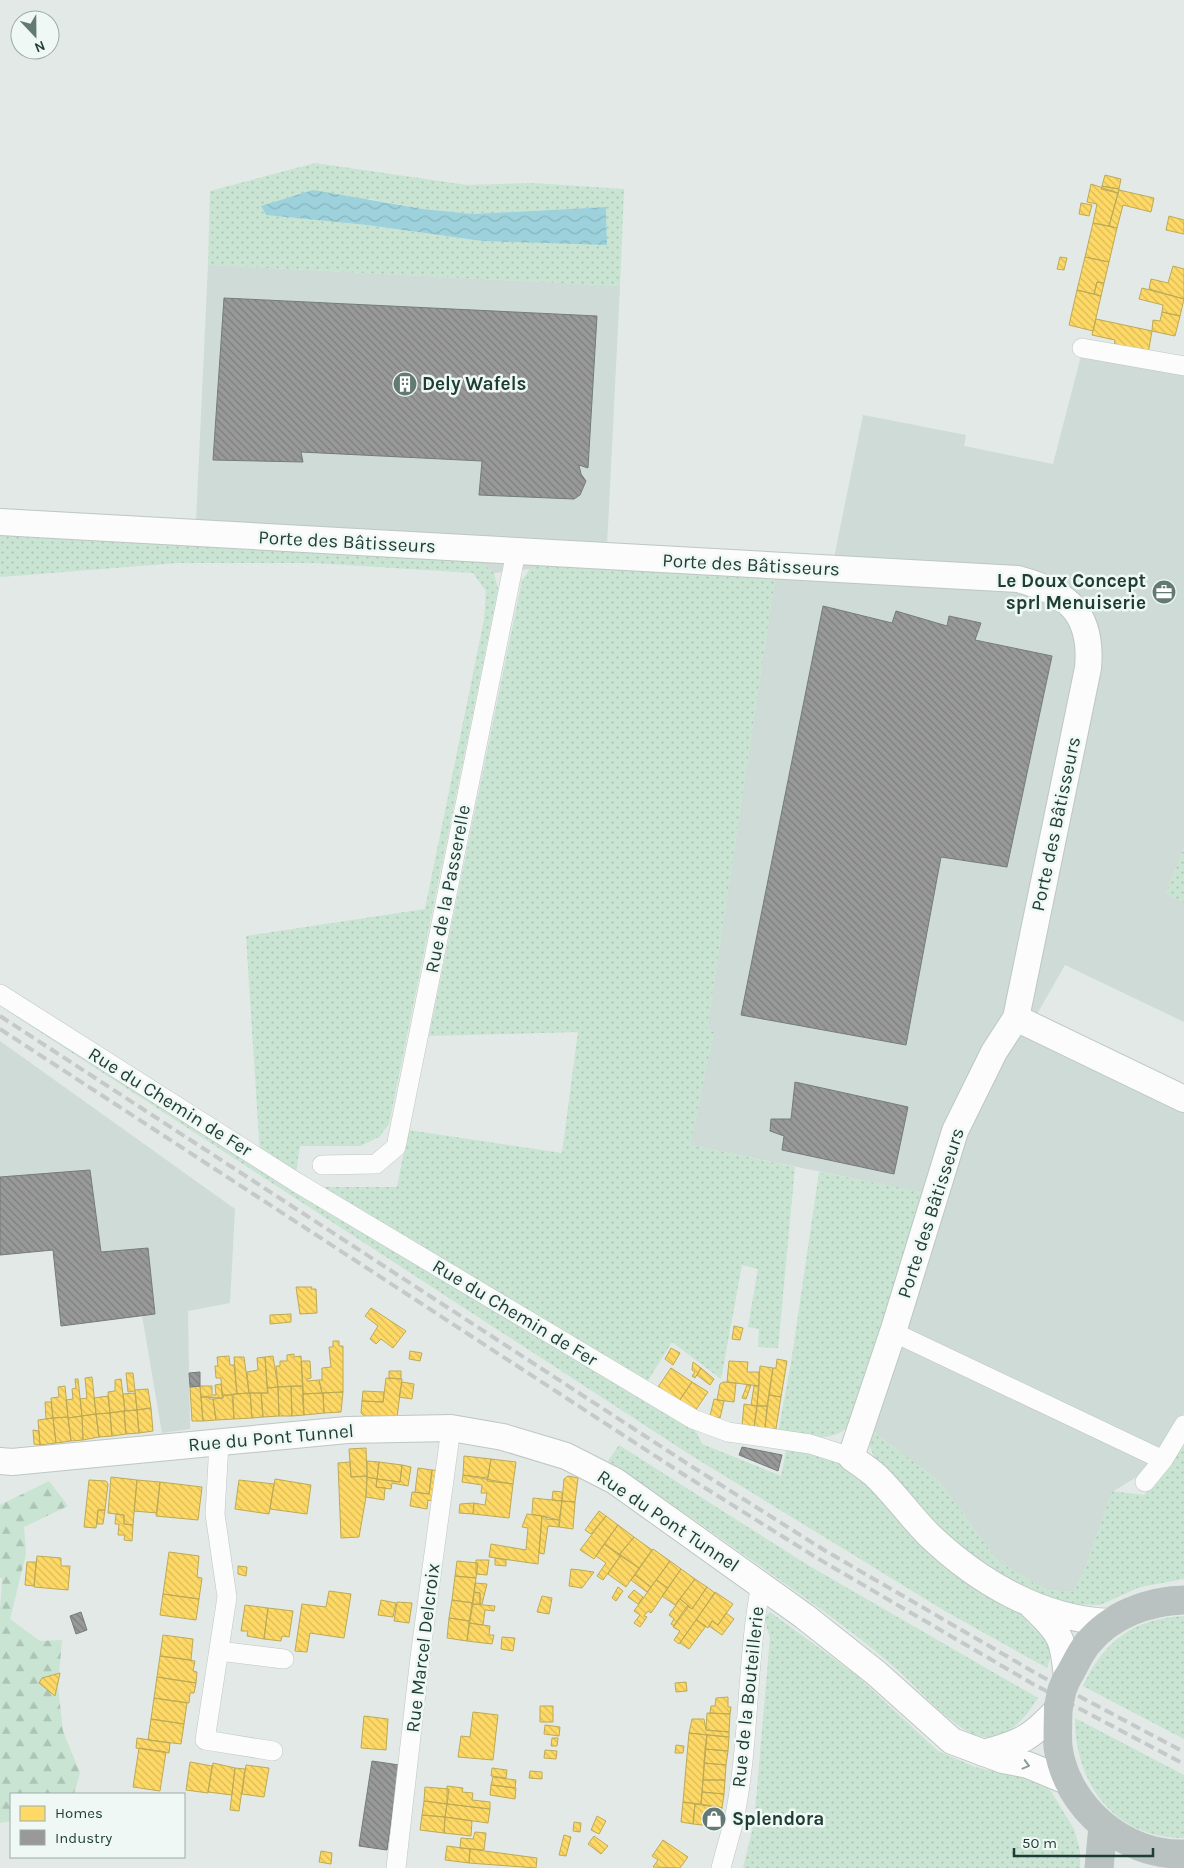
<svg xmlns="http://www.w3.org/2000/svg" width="1184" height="1868" font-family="Karla,sans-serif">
<defs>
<pattern id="green-dots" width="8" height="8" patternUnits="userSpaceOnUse" patternTransform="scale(1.25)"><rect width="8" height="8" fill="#c9e4d2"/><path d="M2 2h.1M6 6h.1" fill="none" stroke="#acc4b5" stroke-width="1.8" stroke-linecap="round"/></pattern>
<pattern id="forest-firs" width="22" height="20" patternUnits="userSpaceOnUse" patternTransform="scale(1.25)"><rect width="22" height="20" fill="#c9e4d2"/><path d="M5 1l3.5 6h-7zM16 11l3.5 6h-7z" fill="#acc4b5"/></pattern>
<pattern id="water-waves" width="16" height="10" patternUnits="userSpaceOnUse" patternTransform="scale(1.25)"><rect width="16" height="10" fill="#9dd2dc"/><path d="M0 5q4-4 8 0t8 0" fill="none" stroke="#87b5bd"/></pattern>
<pattern id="homes-back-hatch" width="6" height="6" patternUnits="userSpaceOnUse" patternTransform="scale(1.25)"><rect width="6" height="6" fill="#ffd966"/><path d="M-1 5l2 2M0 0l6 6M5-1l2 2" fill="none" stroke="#dabb59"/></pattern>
<pattern id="industry-back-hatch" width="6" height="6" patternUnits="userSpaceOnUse" patternTransform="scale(1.25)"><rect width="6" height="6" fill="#999"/><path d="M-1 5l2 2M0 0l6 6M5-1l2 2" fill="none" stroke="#7c7e7e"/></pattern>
</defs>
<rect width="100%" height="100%" fill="#e2e9e6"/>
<!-- built -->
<path fill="#cfdbd6" d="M208,265L620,286L607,546L530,569L494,573L481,562L196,522Z
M1082,352L1184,356V848L1166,893L1184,903V1022L1065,965L1037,1014L1184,1108V1413L1148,1470L1112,1492L1084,1571L1073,1592L1046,1590L998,1561L938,1480L872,1431L949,1198L690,1145L714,1032L707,1029L775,579L834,558L863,415L966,435L964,446L1053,464Z
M0,1041L235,1209L230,1303L188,1311L190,1429L162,1433L142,1315L53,1250L0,1255Z"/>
<!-- green -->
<path fill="url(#green-dots)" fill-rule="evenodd" d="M315,163L467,185L533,183L624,189L620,286L208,265L210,191ZM370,199L423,209L473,214L606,207L607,244L482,241L367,225L266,215L261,206Z
M0,533L481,562L494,573L498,589L389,1124L379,1137L360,1146H300L296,1172L320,1187H397L408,1130L562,1153L578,1032L429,1036L522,580L530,569L544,564L775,579L707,1029L714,1032L690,1145L795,1167L778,1348L758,1347L759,1329L748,1327L758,1269L742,1265L721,1379L672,1342L645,1385L260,1155L246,936L425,909L484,620L486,591L473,573L315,563H178L0,577Z
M1184,848V903L1166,893Z
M0,998L639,1394L696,1431L702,1444L781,1476L787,1446L821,1455L848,1468L1028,1614L1027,1622L1046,1641L1052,1653L1047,1668L945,1611L692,1456L0,1006Z
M819,1172L923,1192L852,1424C829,1445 807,1436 778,1433L791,1363Z
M872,1431L938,1480L998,1561L1046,1590L1073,1592L1084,1571L1112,1491L1144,1495L1184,1434V1579L1140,1587L1100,1605L1067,1604L1003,1579L949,1538L875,1459C871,1449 866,1441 872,1431Z
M619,1445L806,1564L1038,1698C1025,1718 1007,1742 979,1736C956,1731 918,1689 900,1672C858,1635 813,1603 767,1571C715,1534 662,1497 608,1461Z
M770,1612L856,1675L938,1751L975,1767L1038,1781L1050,1790L1074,1829L1080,1850V1868H743L754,1823L770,1638L764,1618Z
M1184,1616V1739L1083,1686C1105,1640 1133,1619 1184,1616Z
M1075,1718L1184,1775V1838C1114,1838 1075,1784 1075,1718Z"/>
<!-- forest -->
<path fill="url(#forest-firs)" d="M49,1481L68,1506L24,1527L26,1554L10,1619L40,1641L62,1640L58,1687L63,1731L80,1773L74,1794H11V1821L0,1823V1610L2,1578H0V1505Z"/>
<!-- water -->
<path fill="url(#water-waves)" d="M313,190L423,209L473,214L606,207L607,245L482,241L367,225L266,215L261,206Z"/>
<!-- homes -->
<path fill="url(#homes-back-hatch)" stroke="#bcaa57" d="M1105,175L1121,179L1119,189L1102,186Z
M1091,184L1118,193L1109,226L1093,223L1097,204L1087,202Z
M1102,186L1119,189L1118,193L1101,189Z
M1119,190L1154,198L1151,212L1123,205L1117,228L1109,226Z
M1081,203L1092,205L1089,216L1079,214Z
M1169,216L1184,220V234L1166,230Z
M1093,223L1117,228L1109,262L1085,257Z
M1060,257L1067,258L1064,270L1057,269Z
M1085,257L1109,262L1104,283L1097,282L1094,294L1077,290Z
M1173,266L1184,269V299L1149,289L1151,279L1168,283Z
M1097,282L1104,283L1101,296L1094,294Z
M1142,288L1184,299L1180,316L1162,312L1163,305L1139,299Z
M1077,290L1101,296L1093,331L1069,325Z
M1162,312L1180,316L1175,336L1152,331L1153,320L1160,321Z
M1096,319L1152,331L1148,354L1114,348L1115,340L1092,335Z
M296,1287H312L311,1289H316L317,1313L300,1314Z
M371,1308L406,1331L393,1348L381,1339L376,1344L370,1339L378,1326L365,1316Z
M291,1314V1322L270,1324V1315Z
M734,1326L743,1328L740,1340L732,1339Z
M333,1341H339V1346H343V1392L322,1393L319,1380H322V1368L331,1367L329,1347H333Z
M671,1348L680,1353L673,1365L665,1359Z
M410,1351L422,1353L420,1361L409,1359Z
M294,1354V1357L301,1356L303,1386L278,1387L276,1366H280V1361H287V1355Z
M229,1356L230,1365H234L237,1394L222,1396L221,1378H216L215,1366H218L217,1357Z
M273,1356L278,1387L267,1388L265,1357Z
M234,1357H244L249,1393L237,1394Z
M265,1357L268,1393H249L247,1372L258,1370L257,1358Z
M777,1359L787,1361L781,1397L769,1395L773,1368H776Z
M301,1361H310L311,1378L307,1379V1381L319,1380L322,1393L303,1394Z
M729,1361L748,1362L747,1372H759V1386L727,1382Z
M693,1362L701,1368L695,1378L692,1376L695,1372L692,1370Z
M760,1366L773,1368L767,1406H757Z
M671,1368L692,1382L679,1401L658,1387Z
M701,1368L714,1379L710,1385L697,1375Z
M389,1371H401V1379L389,1378Z
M126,1373H133L135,1391L128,1392Z
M92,1377L96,1414L82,1416L80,1399L87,1398L85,1378Z
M386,1378L402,1379L397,1417L364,1416L361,1413L362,1401L383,1402Z
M75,1379H78L82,1416L68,1418L66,1400L73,1399L72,1389L76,1388Z
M121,1379L125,1411L110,1413L108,1392L115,1391V1380Z
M402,1382L414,1384L412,1399L399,1397Z
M692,1382L708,1392L695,1411L679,1401Z
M723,1382L736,1383L734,1402L717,1400L720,1384Z
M221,1384L223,1398L201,1397L200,1386H212V1395H216L215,1385Z
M747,1385H751L746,1399L742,1398Z
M65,1386L68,1417L53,1418L51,1398L59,1397L58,1387Z
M200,1386L203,1421H192L190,1387Z
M291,1386H303L304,1415L292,1416Z
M291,1386L292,1416H279L278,1387Z
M754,1386H759L757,1406L751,1405Z
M278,1387L279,1416L263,1417L261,1393H268L267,1388Z
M148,1389L151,1408L137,1410L135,1390Z
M363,1391L384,1392L383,1402L362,1401Z
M343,1392L341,1412L324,1413L323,1393Z
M135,1393L137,1410L125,1411L123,1394Z
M250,1393H261L263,1417L252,1418Z
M250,1393L252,1418L234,1419L233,1394Z
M323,1393L324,1413L304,1415L302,1394Z
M223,1395H232L234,1419L216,1420L213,1399L223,1398Z
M769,1395L781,1397L776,1429L765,1428Z
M108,1396L110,1413L96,1414L94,1398Z
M209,1396V1399H213L216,1420L203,1421L201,1397Z
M714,1399L724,1401L720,1418L710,1416Z
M45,1402H51L53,1418L46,1419Z
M744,1404L757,1406L754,1427L742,1426Z
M757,1406H767L765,1428L754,1427Z
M151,1408L153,1431L139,1433L137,1410Z
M137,1410L139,1433L126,1434L124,1411Z
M124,1411L126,1434L112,1436L110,1413Z
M110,1413L112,1436L99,1437L96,1414Z
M96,1414L99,1437L83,1440L82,1416Z
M82,1416L83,1440L71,1441L68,1418Z
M68,1417L71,1441L56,1443L53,1418Z
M53,1418L56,1443L40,1445L38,1420Z
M33,1430L39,1431L40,1445L34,1444Z
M366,1448L367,1476L351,1477L349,1449Z
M464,1456L491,1459L488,1478L463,1475Z
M491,1459L516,1462L513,1484L487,1481Z
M367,1461L379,1462L377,1479L367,1477Z
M350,1462L351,1477L367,1476L366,1497L359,1537L341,1538L338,1463Z
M379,1462L402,1465L400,1482L377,1479Z
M402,1465L411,1467L408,1486L392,1483L391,1489L376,1487L377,1479L400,1482Z
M418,1468L432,1470L429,1494L415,1492Z
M432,1470L442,1471L439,1502L428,1500L427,1509L410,1506L412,1492L429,1494Z
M463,1475L513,1484L509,1518L473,1514L474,1503L485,1505L487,1493H481L482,1485L462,1482Z
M568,1476L578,1478L575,1502L562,1501L564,1479Z
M111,1477L137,1480L133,1525L124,1524V1515L108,1513Z
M367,1477L377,1479L376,1487L385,1488L384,1500L366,1497Z
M275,1479L311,1485L307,1514L270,1509Z
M89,1480L106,1481L108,1484L105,1510H98L96,1528L84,1527Z
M137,1480L160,1482L157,1513L134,1511Z
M239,1480L274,1484L269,1514L235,1509Z
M160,1482L202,1487L198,1520L156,1516Z
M553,1491L562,1492V1501L552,1500Z
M533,1498L562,1501L559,1520L532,1514Z
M562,1501L575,1502L573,1529L559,1527Z
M474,1503L473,1514L459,1513L460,1504Z
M98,1510H105L103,1524H97Z
M599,1511L606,1516L591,1534L585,1530Z
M116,1514L124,1515V1524L133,1525L132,1541L124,1540L125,1535H118L119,1524H115Z
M527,1514L542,1516L538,1564L489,1557L491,1544L526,1550L528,1528L522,1527Z
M542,1516H546V1519L559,1520V1527L548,1526L544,1554L539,1553Z
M606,1516L618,1525L594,1559L580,1550Z
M618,1525L634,1537L619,1555L604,1544Z
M634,1537L652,1550L639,1568L619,1555Z
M604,1544L621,1555L603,1580L597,1576L606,1563L596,1556Z
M653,1549L670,1561L651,1587L635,1575Z
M169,1552L199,1556L197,1577L202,1578L199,1599L163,1594Z
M621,1555L639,1568L626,1587L608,1574Z
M37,1556L61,1558V1566H70L68,1590L34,1587Z
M495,1558L506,1560V1566L495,1565Z
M476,1560H489L487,1575L476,1574Z
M457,1561L478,1563L476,1578L455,1576Z
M670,1561L681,1569L668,1588L656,1580Z
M27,1562H36L34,1586L25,1585Z
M238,1566L247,1567L246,1576L238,1574Z
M571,1569L580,1570L594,1572L582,1588L569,1586Z
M681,1569L695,1579L675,1605L662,1596Z
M635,1575L651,1587L647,1592L631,1580Z
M455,1576L476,1578L473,1603L452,1600Z
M695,1579L707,1587L692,1609L680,1599Z
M656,1580L668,1588L651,1613L648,1611L644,1616L647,1617L640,1627L634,1623L640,1615L634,1611Z
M475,1583L487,1584L482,1604H480V1593L474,1592Z
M618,1587L623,1591L616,1601L612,1598Z
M707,1587L715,1593L679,1644L674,1640L680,1631L673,1627L687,1606L692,1609Z
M634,1590L643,1597L638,1604L628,1597Z
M329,1591L351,1594L344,1638L310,1633L307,1652L295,1651L302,1604L326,1607Z
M474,1592L480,1593V1604H472Z
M715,1592L733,1604L718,1625L712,1621L708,1628L696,1620Z
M163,1594L199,1599L196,1620L160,1615Z
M542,1596L552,1598L549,1614L537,1612Z
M680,1599L689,1606L674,1626L671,1624L674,1619L669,1615Z
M381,1600L396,1603L393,1617L378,1615Z
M452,1600L473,1603L470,1621L449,1618Z
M397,1602L412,1603L409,1623L394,1621Z
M472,1604L495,1606L494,1611L485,1610L483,1625L469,1623Z
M245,1605L268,1608L264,1639L247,1636L248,1631H241Z
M268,1608L293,1611L289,1637L282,1636L281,1641L264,1639Z
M726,1613L734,1619L722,1635L709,1626L712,1621L718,1625Z
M449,1618L470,1621L467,1641L447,1638Z
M696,1620L706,1626L689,1649L680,1643Z
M469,1623L490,1626L489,1635H494L492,1644L467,1641Z
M163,1635L193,1639L191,1660L160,1656Z
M502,1637L515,1638L513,1651L501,1649Z
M160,1656L195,1661L193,1671L197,1672L196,1683L157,1677Z
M60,1673L55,1696L39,1683L42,1678Z
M157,1677L196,1683L194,1693H190L189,1703L154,1698Z
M686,1682L687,1691L676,1692L675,1683Z
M728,1697V1707H731L730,1714L710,1713L711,1706H715L716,1698Z
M154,1698L187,1703L184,1724L151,1719Z
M540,1706H553V1722H540Z
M473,1712L498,1715L493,1760L458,1757L461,1736L470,1737Z
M707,1713L730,1714L729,1732L706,1730Z
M364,1716L388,1719L386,1750L361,1748Z
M151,1719L184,1724L181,1744L148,1740Z
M692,1719H704L706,1730L729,1732V1737L689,1733Z
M545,1725L560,1727L559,1736L544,1734Z
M689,1733L707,1735L701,1804L683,1802Z
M707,1735L729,1737L728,1751L705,1749Z
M137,1738L170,1743L169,1753L136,1748Z
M552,1738H558L557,1746H551Z
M676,1745L684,1746L683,1753H675Z
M139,1748L166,1752L160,1791L133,1787Z
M705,1749L728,1751L726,1765L704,1763Z
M545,1750L557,1751L556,1759L544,1758Z
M190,1762L212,1766L208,1793L186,1790Z
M213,1763L235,1768L232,1795L208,1792Z
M704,1763L726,1765L725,1780H703Z
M246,1765L269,1768L264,1797L242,1794Z
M235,1768L245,1769L239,1811L230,1810Z
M492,1768L507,1770L506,1778L491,1776Z
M530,1771L542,1772V1779L529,1778Z
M493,1777L516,1780L515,1788L491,1785Z
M703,1780H725L724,1794L702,1792Z
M491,1785L516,1788L515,1799L490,1795Z
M447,1786L463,1788L462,1792L473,1793L472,1800L490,1802V1809L447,1804Z
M425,1787L449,1789L447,1804L424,1801Z
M702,1792L724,1794L722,1808L701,1804Z
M424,1801L447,1804L445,1817L422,1815Z
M683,1802L695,1804L693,1824L681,1822Z
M447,1804L490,1809L488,1823L445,1817Z
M695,1804L722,1808L721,1827L693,1824Z
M422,1815L445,1817L444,1833L420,1830Z
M597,1816L606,1821L599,1834L591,1830Z
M445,1817L472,1821L471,1836L444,1833Z
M574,1822L581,1823L580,1832L573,1831Z
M475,1832L486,1833L484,1850L460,1848L461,1838L473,1839Z
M564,1835L571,1837L566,1856L559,1855Z
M594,1836L608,1846L601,1854L588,1844Z
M663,1840L688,1857L680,1868L653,1867L658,1860L652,1856Z
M447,1846L470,1849L469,1863L445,1860Z
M470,1849L537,1858L536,1868L469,1863Z
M321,1851L332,1853L331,1864L319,1862Z"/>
<!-- industry -->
<path fill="url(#industry-back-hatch)" stroke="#747d7b" d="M224,298L597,316L588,468L579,465L581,474L586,481L580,495L574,499L479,495L482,461L301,452L303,462L213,460Z
M823,606L892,623L896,611L947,626L949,616L981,623L975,640L1052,656L1007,867L941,857L906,1045L741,1015Z
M795,1082L908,1107L894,1174L782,1150L784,1136L770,1131L771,1119H791Z
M90,1170L101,1252L148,1248L155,1314L61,1326L53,1250L0,1255V1177Z
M200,1372V1386L190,1387L189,1373Z
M742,1447L782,1455L778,1471L739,1455Z
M81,1612L87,1630L76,1634L70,1616Z
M372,1761L399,1765L387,1850L359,1846Z"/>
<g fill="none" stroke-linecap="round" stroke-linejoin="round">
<defs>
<path id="street" d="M1082,348L1184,366
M0,994L296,1182L693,1419L728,1432L810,1444L851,1457
M322,1165L376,1164L396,1147L516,552
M893,1332L1163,1460
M219,1443L215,1514L227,1597L205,1740L273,1751
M1145,1482L1163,1460L1184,1425
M219,1651L284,1659
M396,1868L420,1657L451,1428
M721,1868C725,1852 730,1836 734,1820C750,1743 746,1662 761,1584"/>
<path id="secondary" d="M0,522L1018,579C1067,592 1093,613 1088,668L1016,1018L994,1052L955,1131L893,1332L851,1457C859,1463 868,1469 875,1475C895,1494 910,1516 929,1535C978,1582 1043,1620 1111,1622
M1016,1018L1184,1099
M0,1461L12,1462L347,1430L451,1428L503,1437L566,1456L615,1481L804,1616L876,1673L952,1741L1003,1760L1028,1765L1069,1782
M1032,1606C1061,1635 1063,1636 1067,1678
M983,1753C1021,1743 1031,1738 1058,1709"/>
<path id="highway" d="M1067,1678C1074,1667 1079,1654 1087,1644C1110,1615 1148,1601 1184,1600
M1058,1709C1058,1721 1057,1735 1058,1747C1066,1807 1124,1856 1184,1854
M1099,1868L1103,1826"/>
</defs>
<!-- street casing -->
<use href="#street" stroke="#bfc6c3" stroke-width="20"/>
<!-- secondary casing -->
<use href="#secondary" stroke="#bdc7c3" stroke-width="28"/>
<!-- highway casing -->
<use href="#highway" stroke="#bbc5c2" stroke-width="29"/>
<!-- street -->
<use href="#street" stroke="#fbfcfb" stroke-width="19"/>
<!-- secondary -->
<use href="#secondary" stroke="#fbfcfb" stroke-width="26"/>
<!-- highway -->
<use href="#highway" stroke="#b9c2c0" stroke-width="28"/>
<!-- rail -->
<path stroke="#c5cac9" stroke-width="4" stroke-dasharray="10 5" stroke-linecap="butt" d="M0,1016L691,1466L824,1550L1039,1675L1184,1752
M0,1029L686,1476L817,1558L1033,1684L1184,1764"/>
<defs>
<path id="highway-bridge" d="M1058,1709L1062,1690L1067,1678"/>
</defs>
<!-- highway-bridge casing -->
<use href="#highway-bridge" stroke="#bbc5c2" stroke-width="29" stroke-linecap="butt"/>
<!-- highway-bridge -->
<use href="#highway-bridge" stroke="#b9c2c0" stroke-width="28"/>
</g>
<!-- one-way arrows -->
<defs><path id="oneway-chevron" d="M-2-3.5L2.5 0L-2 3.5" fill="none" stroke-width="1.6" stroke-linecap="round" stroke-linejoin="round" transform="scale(1.25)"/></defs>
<use stroke="#8c9c98" href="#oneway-chevron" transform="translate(1026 1765) rotate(15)"/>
<!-- icons -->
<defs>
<symbol id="building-disc" viewBox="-11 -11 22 22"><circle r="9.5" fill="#637973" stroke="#eff8f4"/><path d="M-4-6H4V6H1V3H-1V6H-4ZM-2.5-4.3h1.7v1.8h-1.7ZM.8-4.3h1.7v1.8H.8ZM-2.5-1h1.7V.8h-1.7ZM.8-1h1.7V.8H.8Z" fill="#fff"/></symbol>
<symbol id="office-disc" viewBox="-11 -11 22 22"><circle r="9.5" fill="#637973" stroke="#eff8f4"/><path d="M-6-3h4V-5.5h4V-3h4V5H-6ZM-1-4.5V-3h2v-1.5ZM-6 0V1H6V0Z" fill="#fff"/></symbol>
<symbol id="shop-disc" viewBox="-11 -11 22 22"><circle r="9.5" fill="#637973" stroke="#eff8f4"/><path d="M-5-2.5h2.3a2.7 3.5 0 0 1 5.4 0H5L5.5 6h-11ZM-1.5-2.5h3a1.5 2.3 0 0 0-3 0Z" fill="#fff"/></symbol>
</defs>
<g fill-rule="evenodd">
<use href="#building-disc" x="391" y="370" width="28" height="28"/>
<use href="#office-disc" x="1150" y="578" width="28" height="28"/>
<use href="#shop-disc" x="700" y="1805" width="28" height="28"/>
</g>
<g text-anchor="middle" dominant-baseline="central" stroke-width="5" stroke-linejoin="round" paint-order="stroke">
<!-- poi labels -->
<g font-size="19" font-weight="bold" fill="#1e3d35" stroke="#eff8f4" text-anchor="start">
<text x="422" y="384">Dely Wafels</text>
<text x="1146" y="581" text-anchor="end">Le Doux Concept<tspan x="1146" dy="22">sprl Menuiserie</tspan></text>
<text x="732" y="1819">Splendora</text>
</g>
<!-- street labels -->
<g font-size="19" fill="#1e3d35" stroke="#eff8f4">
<text transform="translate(347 542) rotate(3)">Porte des Bâtisseurs</text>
<text transform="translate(751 565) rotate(3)">Porte des Bâtisseurs</text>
<text transform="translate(1056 824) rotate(-78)">Porte des Bâtisseurs</text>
<text transform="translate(448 889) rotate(-79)">Rue de la Passerelle</text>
<text transform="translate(170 1102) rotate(32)">Rue du Chemin de Fer</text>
<text transform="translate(931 1213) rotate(-72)">Porte des Bâtisseurs</text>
<text transform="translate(515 1313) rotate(31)">Rue du Chemin de Fer</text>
<text transform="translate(271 1438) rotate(-5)">Rue du Pont Tunnel</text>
<text transform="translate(668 1521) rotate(34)">Rue du Pont Tunnel</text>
<text transform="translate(423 1648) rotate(-83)">Rue Marcel Delcroix</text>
<text transform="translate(748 1697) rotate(-84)">Rue de la Bouteillerie</text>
</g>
</g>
<!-- legend -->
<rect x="10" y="1793" width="175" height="65" fill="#eff8f4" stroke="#9bada8"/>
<rect x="20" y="1806" width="25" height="15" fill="#ffd966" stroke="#9bada8"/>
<text x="55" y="1818" font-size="15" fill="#1e3d35">Homes</text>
<rect x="20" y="1830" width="25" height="15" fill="#999999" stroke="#9bada8"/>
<text x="55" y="1843" font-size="15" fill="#1e3d35">Industry</text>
<!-- north arrow -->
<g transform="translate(35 35) rotate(158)"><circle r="24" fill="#eff8f4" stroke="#9bada8"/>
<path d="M0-4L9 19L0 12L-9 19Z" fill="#637973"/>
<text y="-8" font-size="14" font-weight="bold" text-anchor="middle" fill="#1e3d35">N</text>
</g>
<!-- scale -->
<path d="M1014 1848v8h139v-8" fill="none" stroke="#1e3d35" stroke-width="2.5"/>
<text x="1022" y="1848" font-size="15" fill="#1e3d35" stroke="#eff8f4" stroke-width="4" paint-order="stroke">50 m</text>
</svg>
